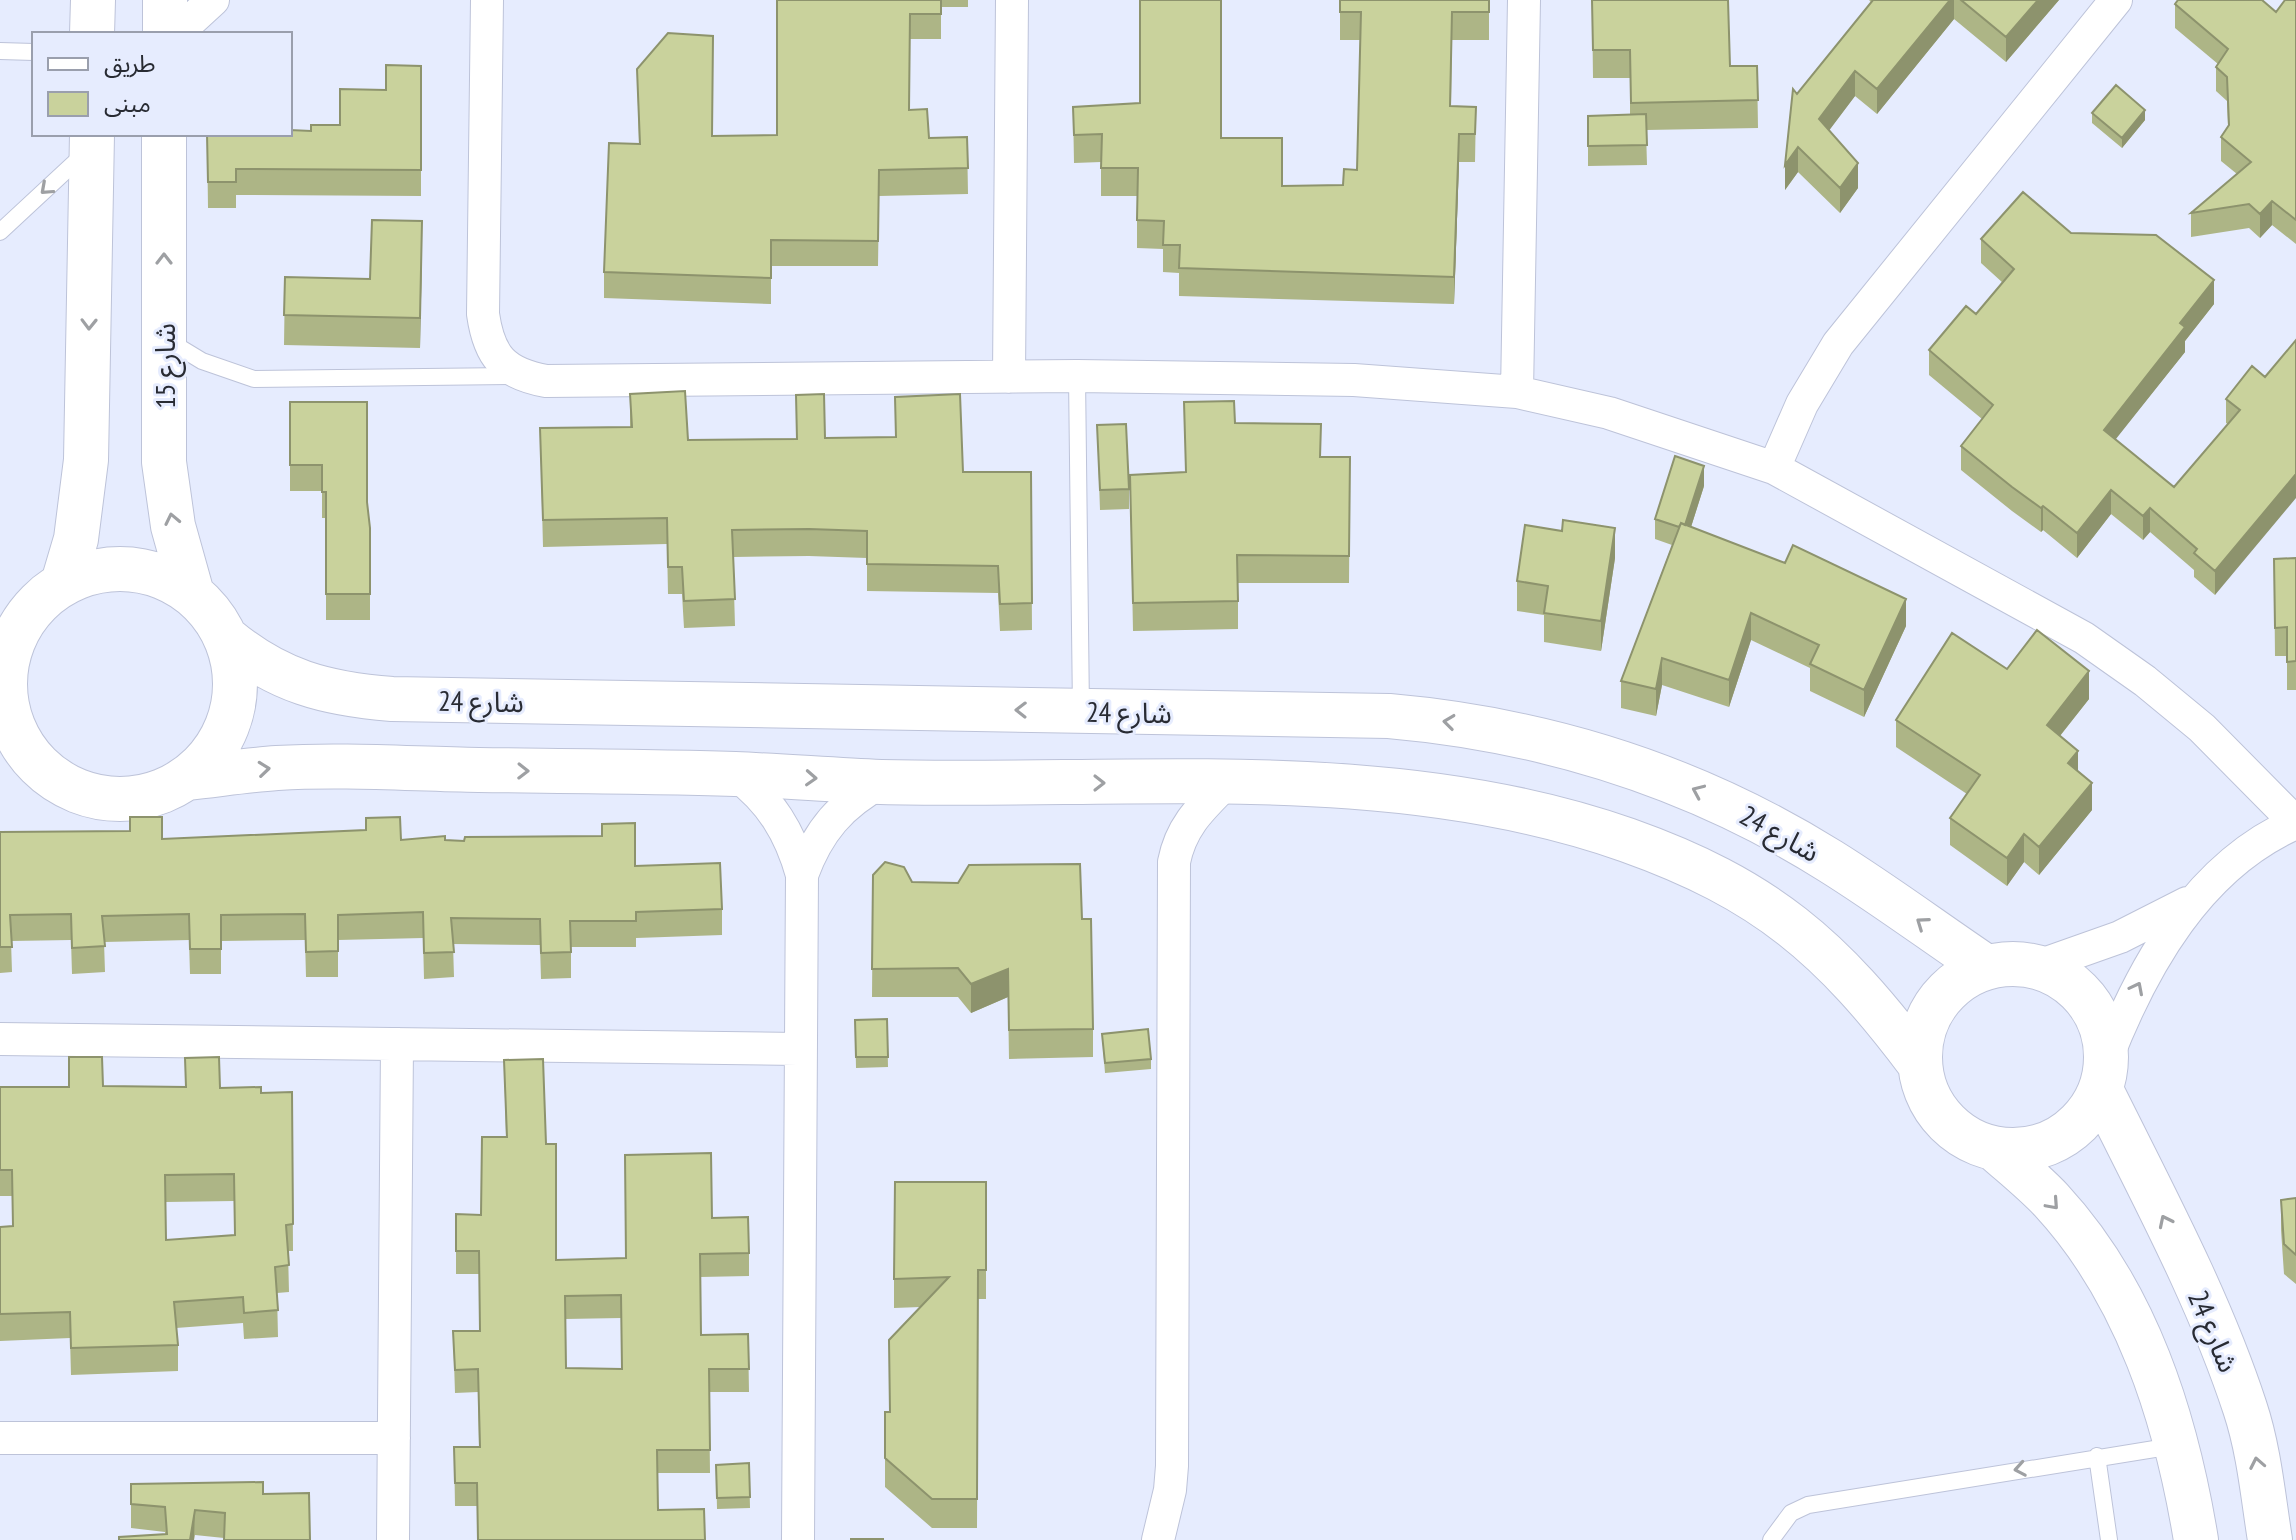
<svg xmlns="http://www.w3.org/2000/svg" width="2296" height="1540" font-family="'PT Sans Narrow','Noto Sans Arabic',sans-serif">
<rect width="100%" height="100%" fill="#e6ecfe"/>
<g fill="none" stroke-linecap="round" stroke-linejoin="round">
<defs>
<path id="lane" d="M0,51L34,52
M0,232L85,153
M169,341L202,361L254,379L517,376
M1077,376L1081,711
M2097,1456L2109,1540
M1771,1540L1791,1513L1808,1505L2173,1446"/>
<path id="street" d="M487,0L483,314C489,356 503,373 546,381L1077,376L1354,380L1517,392L1609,413L1774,468L2084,638L2145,681L2202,728L2296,823
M176,34L213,0
M1009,377L1012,0
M1517,392L1524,0
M1774,468L1802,404L1838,344L2116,0
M735,774C771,801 790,832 802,875L798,1540
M802,875C818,831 841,804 882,782
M2038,966L2120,937L2187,903
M0,1039L798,1049
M2106,1060C2143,965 2199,865 2296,823
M0,1438H394
M393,1540L397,1044
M1158,1540L1170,1490L1172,1466L1174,862C1181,826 1201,808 1226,783"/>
<path id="secondary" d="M92,34L93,0
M165,34V0
M164,134V462L173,526L192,594
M5 684a115 115 0 1 1 230 0a115 115 0 1 1-230 0Z
M63,583L76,539L86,460L92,134
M226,638C277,681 326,694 392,699L1389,716C1548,730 1694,776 1830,861C1883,894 1934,932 1986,967
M186,778C216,775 247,770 277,768C344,764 412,769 479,770C564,771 650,771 735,774C784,776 833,780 881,782C1127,788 1392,757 1627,840C1765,889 1832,947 1919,1063
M1920 1057a93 93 0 1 1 186 0a93 93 0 1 1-186 0Z
M2101,1090C2152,1193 2209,1298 2245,1408C2259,1450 2263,1496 2270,1540
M1996,1150C2014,1166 2034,1182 2051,1200C2137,1293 2176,1418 2196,1540"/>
</defs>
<!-- lane casing -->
<use href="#lane" stroke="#bdc3d9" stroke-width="18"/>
<!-- street casing -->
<use href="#street" stroke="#bdc3d9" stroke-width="34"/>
<!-- secondary casing -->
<use href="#secondary" stroke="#bdc3d9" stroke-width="46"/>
<!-- lane -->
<use href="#lane" stroke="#fff" stroke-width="16"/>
<!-- street -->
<use href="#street" stroke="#fff" stroke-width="32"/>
<!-- secondary -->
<use href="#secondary" stroke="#fff" stroke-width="44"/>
</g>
<!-- wall -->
<path fill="#adb586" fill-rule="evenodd" d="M777,0H968V7H941V39H910L909,110L929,138L967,137L968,194L879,196L878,266H771V304L604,298V272L639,144L637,69L712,136L777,135Z
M1340,0H1489V40H1452L1451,106L1476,107L1475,162H1459L1454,304L1179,296V273L1163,272V249L1137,248V196H1101V162L1074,163L1073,107L1140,103L1221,138L1282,186L1343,185L1357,170L1360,40H1340Z
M1592,0L1730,66H1757L1758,128L1646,130L1647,165L1588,166V116L1630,115V78H1593Z
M1869,0H2059L2006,62L1954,19L1877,114L1855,96L1829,130L1858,188L1840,213L1798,172L1785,190L1797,94L1871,2Z
M2296,0V244L2272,225L2260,238L2249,228L2191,237V213L2237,174L2221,161V137L2228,126L2227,101L2216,91V67L2218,64L2175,28V4L2276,12Z
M421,66V196L236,195V208H208L207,134L311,131L340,125L386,90Z
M2092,113L2145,120L2122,148L2092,123Z
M2071,233L2214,304L2185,341V352L2115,439L2174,487L2228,424L2226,423V399L2265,377L2215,595L2194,577V570L2150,532L2143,540L2111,514L2077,558L2043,530L2041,532L2012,511L1961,470V446L1982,419L1929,375V350L1976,314L2003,283L1981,263V239Z
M422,251L420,348L284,345L285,277L370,279Z
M630,394L688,440L895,437V397L963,472H1031L1032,630L1000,631L998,593L867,591V558L809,556L733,557L735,626L684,628L682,594H668L667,544L543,547L540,428L630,427Z
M290,402L367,503L370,528V620H326V518H322V491H290Z
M1235,423L1321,457H1350L1349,583H1238V629L1133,631L1130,475L1185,472Z
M1097,425L1129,489V509L1100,510Z
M1704,486L1691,527L1906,626L1864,717L1810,691V668L1751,640L1729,707L1662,685L1656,716L1621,708V681L1672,545L1655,539V519Z
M1615,558L1601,651L1544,642V615L1517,611V581Z
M2296,558V690H2287V656H2275L2274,559Z
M2007,669L2089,699L2060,736L2078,771L2092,810L2039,875L2024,862L2007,886L1950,845V818L1967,794L1896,747V720Z
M0,832L162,839L445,840L635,866L722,909V935L636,938V947H571V978L541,979L540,945L453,944L454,977L424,979L423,938L338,940V977H306L305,940L221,941V974H190L189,940L104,942L105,972L72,974L71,940L11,941L12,972L0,973Z
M873,875L912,882L1082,919L1093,1029V1057L1009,1059L1008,997L971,1013L958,997H872Z
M887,1019L888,1067L856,1068L855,1020Z
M1102,1034L1151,1059V1069L1105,1073Z
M504,1060L546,1144L556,1260L626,1258L712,1218L749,1253V1276L700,1277L701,1335L748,1334L749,1392H709L710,1473H657L658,1510L705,1540L477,1506H455L454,1447H479L478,1392L455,1393L453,1331H480L479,1274H456V1214L481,1215L506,1137ZM621,1318L622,1369L566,1368L565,1319Z
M103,1086L220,1088L261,1093L292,1092L293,1251H288L289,1292L277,1293L278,1337L244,1339L243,1323L176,1328L178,1345V1371L71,1375L70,1338L0,1341V1227L12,1226V1196H0V1087ZM234,1201V1235L166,1240V1202Z
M986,1182V1299H978L977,1528H932L885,1487V1412H890L920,1307L894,1308V1279Z
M2296,1198V1284L2284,1274L2281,1230V1200Z
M749,1463L750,1508L717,1509L716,1465Z
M263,1482L224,1538L195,1535L194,1540H119L165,1534V1532L131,1528V1504Z"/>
<!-- shaded-wall -->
<path fill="#8d936d" d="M1950,0H1954V19L1877,114V89Z
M2038,0H2059L2006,62V37Z
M1855,71V96L1819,144V119Z
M2145,110V120L2122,148V138Z
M1459,134V162L1454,304V277Z
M1798,147V172L1785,190V165Z
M1858,163V188L1840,213V188Z
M2272,201V225L2260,238V214Z
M422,221V251L420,348V318Z
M2214,280V304L2185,341V352L2104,454V430L2180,323Z
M1704,466V486L1684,549V528Z
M2296,474V498L2215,595V571Z
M2111,490V514L2077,558V533Z
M2043,506V530L2041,532V508Z
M2150,508V532L2143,540V516Z
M1615,528V558L1601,651V621Z
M1906,599V626L1864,717V690Z
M1751,613V640L1729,707V680Z
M1662,658V685L1656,716V689Z
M2089,671V699L2047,752V725Z
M2078,751V778L2068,763Z
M2092,783V810L2039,875V847Z
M2024,834V862L2007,886V858Z
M1008,969V997L971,1013V984Z
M195,1510L194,1540H190Z"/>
<!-- building -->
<path fill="#c9d29c" stroke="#8d936d" stroke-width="2" fill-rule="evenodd" d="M777,0H941V14H910L909,110L927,109L929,138L967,137L968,168L879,170L878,241L771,240V278L604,272L609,143L640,144L637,69L668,33L713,36L712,136L777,135Z
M1140,0H1221V138H1282V186L1343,185L1344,169L1357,170L1361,12H1340V0H1489V12H1452L1450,106L1476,107L1475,134H1459L1454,277L1179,268L1180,245H1163L1164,221L1137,220L1138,168H1101L1102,134L1074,135L1073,107L1140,103Z
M1592,0H1728L1730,66H1757L1758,100L1631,103L1630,50H1593Z
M1873,0H1950L1877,89L1855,71L1819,119L1858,163L1840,188L1798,147L1785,165L1793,89L1797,94Z
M1961,0H2038L2006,37Z
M2178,0H2262L2276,12L2285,0H2296V220L2272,201L2260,214L2249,204L2191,213L2251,162L2221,137L2229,125L2227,77L2216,67L2228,49L2175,4Z
M386,65L421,66V170L236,169V182H208L207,134H290V130L311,131V125H340V89L386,90Z
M2116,85L2145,110L2122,138L2092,113Z
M1646,114L1647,145L1588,146V116Z
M2023,192L2071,233L2156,235L2214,280L2180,323L2185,327L2104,430L2174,487L2240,410L2226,399L2252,366L2265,377L2296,340V474L2215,571L2194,553L2197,549L2150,508L2143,516L2111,490L2077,533L2043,506L2041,508L2012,487L1961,446L1993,405L1929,350L1966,306L1976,314L2014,269L1981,239Z
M372,220L422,221L420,318L284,315L285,277L370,279Z
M685,391L688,440L797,439L796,395L824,394L825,438L896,437L895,397L960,394L963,472H1031L1032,603L1000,604L998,566L867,564V531L809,529L732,530L735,599L684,601L682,567H668L667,518L543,520L540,428L632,427L630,394Z
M1234,401L1235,423L1321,424L1320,457H1350L1349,556L1237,555L1238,601L1133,603L1130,475L1186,472L1184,402Z
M290,402H367V502L370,528V594H326V492H322V465H290Z
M1126,424L1129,489L1100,490L1097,425Z
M1675,456L1704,466L1685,525L1681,523L1679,527L1655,519Z
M1563,520L1615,528L1601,621L1544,613L1548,586L1517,581L1525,525L1562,531Z
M1681,523L1785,563L1793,545L1906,599L1864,690L1810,664L1819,645L1751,613L1729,680L1662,658L1656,689L1621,681Z
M2296,558V661L2287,662V627L2275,628L2274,559Z
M2037,630L2089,671L2047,725L2078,751L2068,763L2092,783L2039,847L2024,834L2007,858L1950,818L1980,775L1896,720L1952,633L2007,669Z
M130,817H162V839L366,830V818L400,817L401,840L445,836V840L464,841L465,837L602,836V824L635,823V866L720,863L722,909L636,912V921H570L571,952L541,953L540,919L451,918L454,952L424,953L423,912L338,915V951L306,952L305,914L221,915V949H190L189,914L102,916L105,946L72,948L71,914L10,915L12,947H0V832L130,831Z
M885,862L904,867L912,882L958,883L969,865L1080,864L1082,919H1091L1093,1029L1009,1030L1008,969L971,984L958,968L872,969L873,875Z
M887,1019L888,1057H856L855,1020Z
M1148,1029L1151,1059L1105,1063L1102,1034Z
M69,1057H102L103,1086L186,1087L185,1058L219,1057L220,1088L261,1087V1093L292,1092L293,1224L286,1225L289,1265L275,1267L278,1310L244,1313L243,1297L174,1302L178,1345L71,1348L70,1312L0,1314V1227L13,1226L12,1170H0V1087H69ZM234,1174L235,1235L166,1240L165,1175Z
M543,1059L546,1144H556V1260L626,1258L625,1155L711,1153L712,1218L748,1217L749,1253L700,1254L701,1335L748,1334L749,1369H709L710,1450H657L658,1510L704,1509L705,1540H478L477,1483H455L454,1447H480L478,1369L455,1370L453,1331H480L479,1251H456V1214L481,1215L482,1137H507L504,1060ZM621,1295L622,1369L566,1368L565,1296Z
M895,1182H986V1270H978L977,1499H932L885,1458V1412H890L889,1340L949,1277L894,1279Z
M2296,1198V1255L2284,1244L2281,1200Z
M749,1463L750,1497L717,1498L716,1465Z
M263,1482V1494L309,1493L310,1540H224L225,1513L195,1510L190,1540H119V1537L167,1534L165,1507L131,1504V1484Z
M851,1539H883V1540H851Z"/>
<!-- one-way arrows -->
<defs><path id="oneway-chevron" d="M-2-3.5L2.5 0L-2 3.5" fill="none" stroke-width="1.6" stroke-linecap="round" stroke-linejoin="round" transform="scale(2)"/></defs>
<g stroke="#9ea0a3">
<use href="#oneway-chevron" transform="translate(46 189) rotate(138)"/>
<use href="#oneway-chevron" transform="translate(164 259) rotate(-90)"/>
<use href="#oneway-chevron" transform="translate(89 324) rotate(91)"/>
<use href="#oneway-chevron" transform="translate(172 519) rotate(-102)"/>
<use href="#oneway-chevron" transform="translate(1021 710) rotate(-179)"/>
<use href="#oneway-chevron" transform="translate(1449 722) rotate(-173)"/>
<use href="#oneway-chevron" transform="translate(264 769) rotate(-6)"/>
<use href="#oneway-chevron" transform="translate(523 771) rotate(1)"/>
<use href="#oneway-chevron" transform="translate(811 778) rotate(3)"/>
<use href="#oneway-chevron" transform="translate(1099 783)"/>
<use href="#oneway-chevron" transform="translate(1698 791) rotate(-156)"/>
<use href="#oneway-chevron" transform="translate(1922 923) rotate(-145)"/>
<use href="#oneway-chevron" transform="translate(2137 988) rotate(-63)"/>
<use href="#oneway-chevron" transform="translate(2053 1204) rotate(48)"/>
<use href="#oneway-chevron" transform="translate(2165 1221) rotate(-116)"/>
<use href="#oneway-chevron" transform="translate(2257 1463) rotate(-101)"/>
<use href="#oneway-chevron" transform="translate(2020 1469) rotate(170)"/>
</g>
<g text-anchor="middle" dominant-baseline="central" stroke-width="6" stroke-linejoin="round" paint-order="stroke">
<!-- street labels -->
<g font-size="28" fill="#282b33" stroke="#e6ecfe">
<text transform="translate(164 366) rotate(-90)">شارع 15</text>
<text transform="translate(481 701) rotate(1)">شارع 24</text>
<text transform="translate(1129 712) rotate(1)">شارع 24</text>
<text transform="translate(1780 833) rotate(29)">شارع 24</text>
<text transform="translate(2214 1331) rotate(67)">شارع 24</text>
</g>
</g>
<!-- legend -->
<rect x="32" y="32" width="260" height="104" fill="#e6ecfe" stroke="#9a9fad" stroke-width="2"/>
<rect x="48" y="58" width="40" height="12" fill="#ffffff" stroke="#9a9fad" stroke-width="2"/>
<text x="104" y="72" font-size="24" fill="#282b33">طريق</text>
<rect x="48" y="92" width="40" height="24" fill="#c9d29c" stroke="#9a9fad" stroke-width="2"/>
<text x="104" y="112" font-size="24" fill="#282b33">مبنى</text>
</svg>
